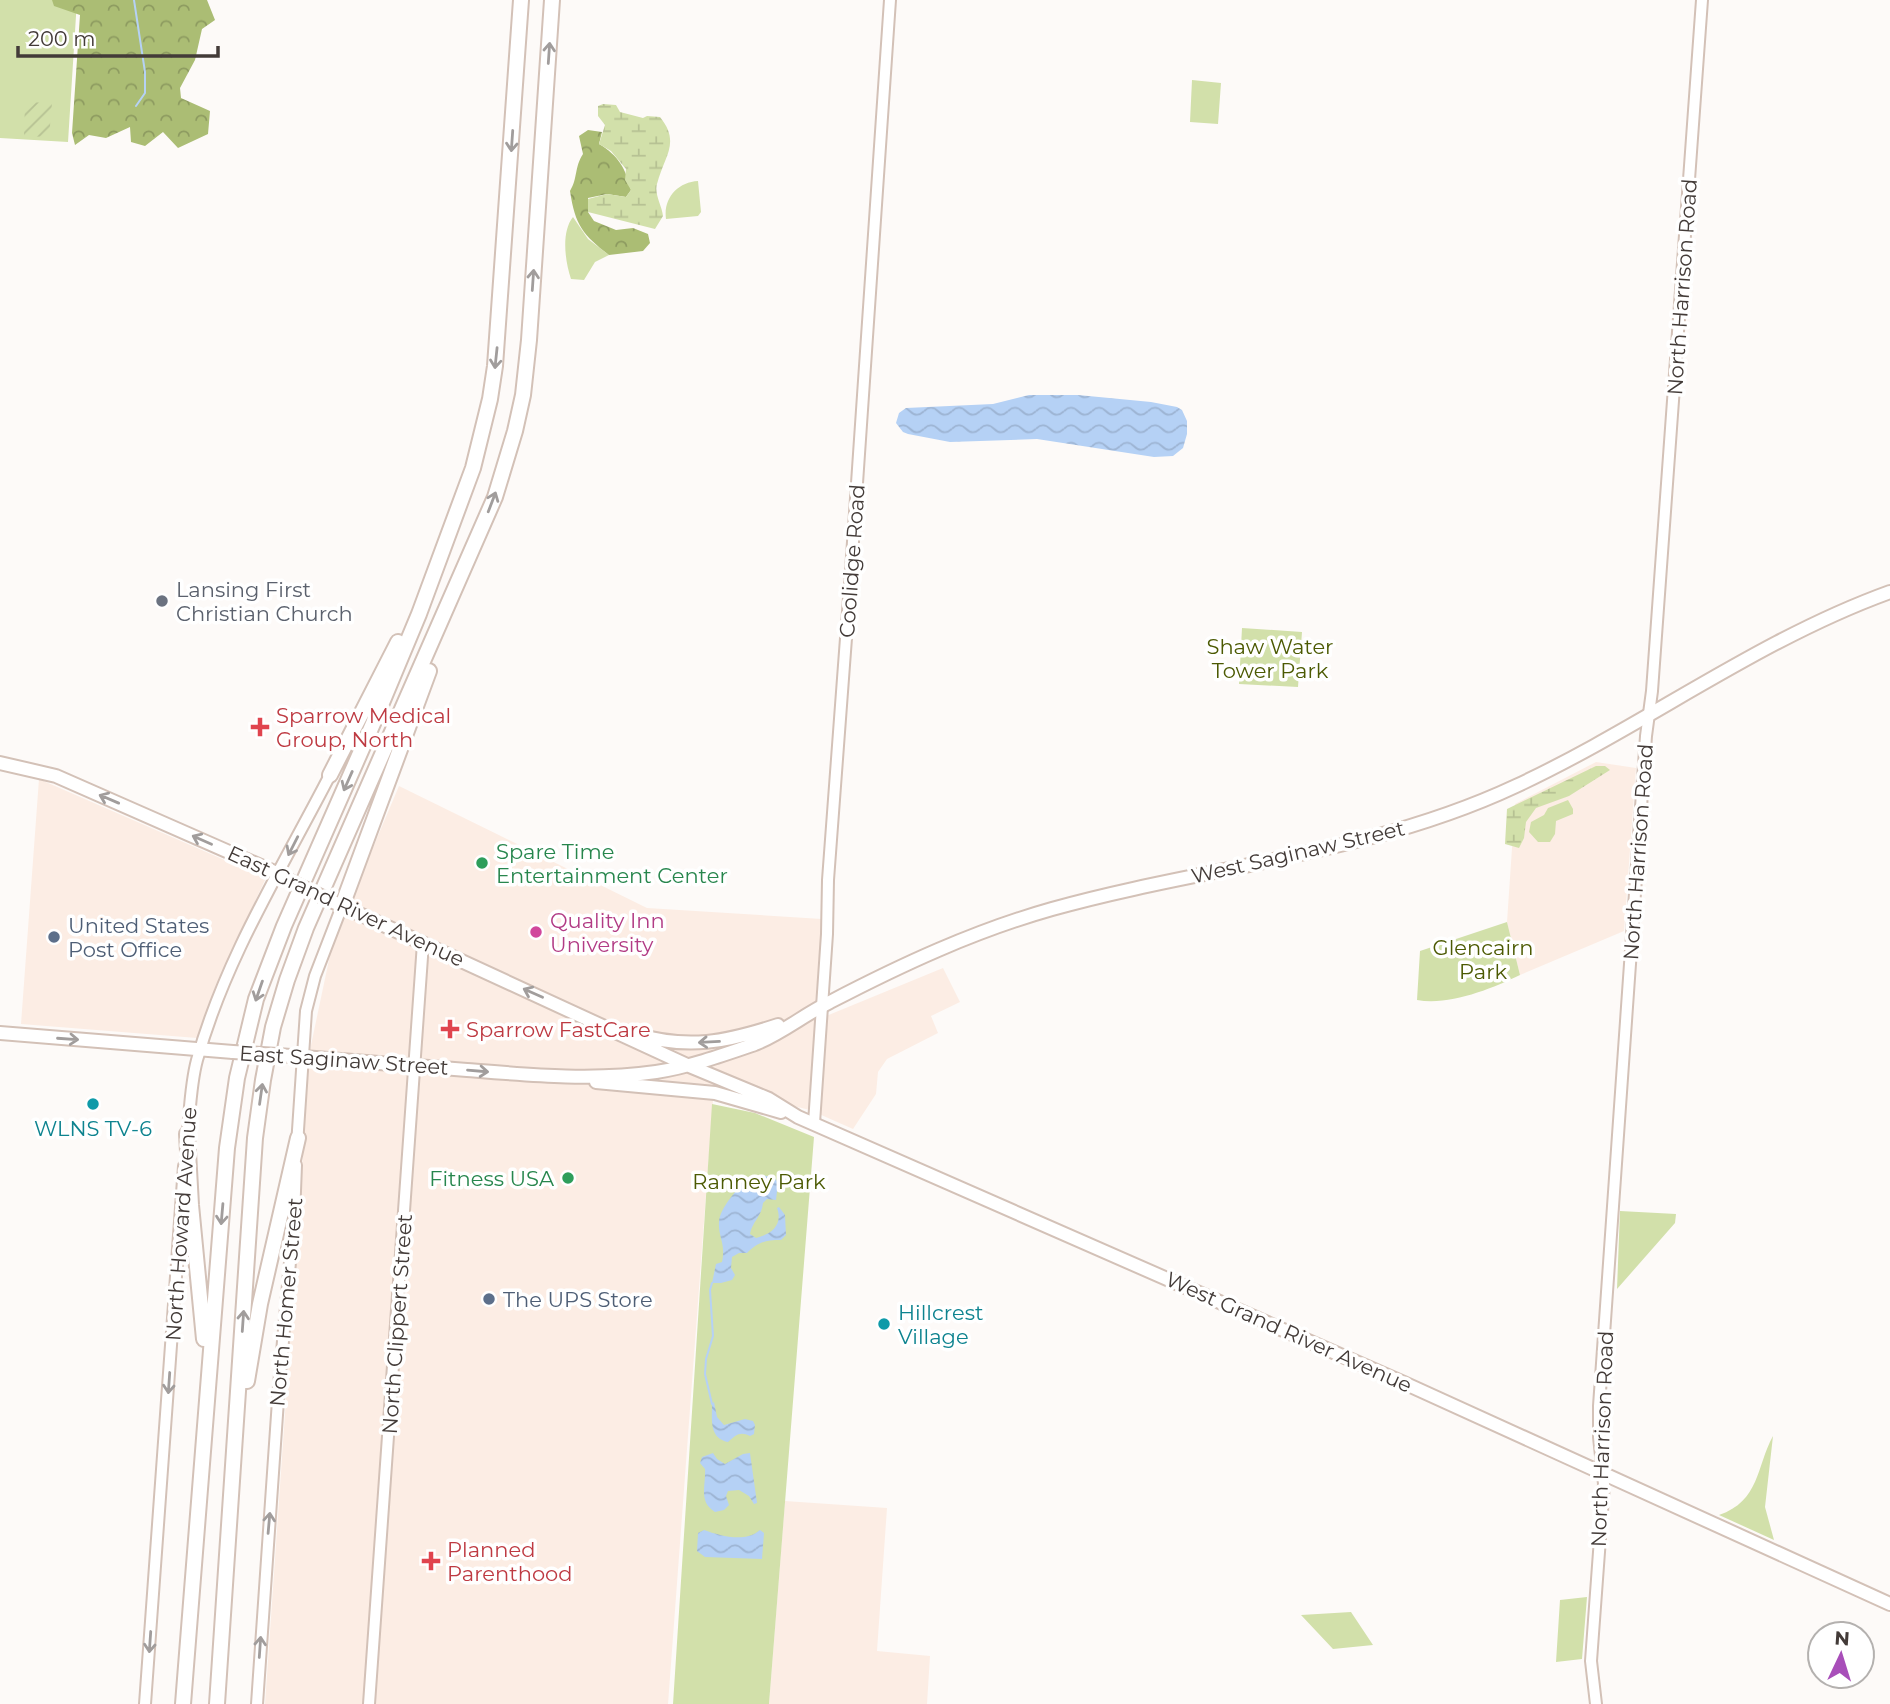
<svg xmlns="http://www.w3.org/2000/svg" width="1890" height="1704" font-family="Montserrat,sans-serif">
<defs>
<pattern id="forest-crowns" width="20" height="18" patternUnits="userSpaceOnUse" patternTransform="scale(1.75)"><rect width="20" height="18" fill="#abbd74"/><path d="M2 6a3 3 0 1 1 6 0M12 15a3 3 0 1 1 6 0" fill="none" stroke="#8d9b60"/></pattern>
<pattern id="wetland-marsh" width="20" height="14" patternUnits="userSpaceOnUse" patternTransform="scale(1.75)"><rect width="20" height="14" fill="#d2e0aa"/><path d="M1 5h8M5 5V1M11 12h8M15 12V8" fill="none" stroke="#b6c193"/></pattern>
<pattern id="garden-furrows" width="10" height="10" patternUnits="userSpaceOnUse" patternTransform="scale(1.75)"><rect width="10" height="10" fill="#d2e0aa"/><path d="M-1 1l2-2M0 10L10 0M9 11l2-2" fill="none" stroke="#b6c193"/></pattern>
<pattern id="water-waves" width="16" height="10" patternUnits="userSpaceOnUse" patternTransform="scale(1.75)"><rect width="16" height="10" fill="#b5d1f5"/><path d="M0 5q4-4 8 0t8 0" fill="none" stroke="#9db4d3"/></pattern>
</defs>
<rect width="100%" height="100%" fill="#fdfaf8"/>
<!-- built -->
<path fill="#fcede4" d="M1596,762L1636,768L1624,931L1520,975L1507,922L1515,804Z
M39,779L266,878L217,982L197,1038L21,1024Z
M399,786L647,908L822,919L814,1021L943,968L960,1002L931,1016L938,1033L887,1059L878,1072L876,1094L853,1129L810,1110L714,1087L668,1704H265L310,1050L330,955L347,909Z
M785,1501L887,1508L877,1651L930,1656L927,1704H769Z"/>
<!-- green -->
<path fill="#d2e0aa" d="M0,0H77L68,142L0,138Z
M1192,80L1221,83L1218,124L1190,122Z
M698,181L701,212L698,216L666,219C663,198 678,182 698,181Z
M573,217L588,239L609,255L595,262L584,280L571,279C565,261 561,232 573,217Z
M1242,628L1302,632L1298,687L1239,684Z
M1568,800L1573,809V814L1556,821L1555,834L1550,842H1538L1529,832L1531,822L1544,815L1548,808Z
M1507,922L1520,975C1491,989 1449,1006 1417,1000L1420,951Z
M712,1104L755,1113L814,1137L769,1704H673Z
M1620,1211L1676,1214L1675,1223L1617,1289Z
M1773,1436L1765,1507L1774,1540L1719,1515C1760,1501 1756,1467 1773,1436Z
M1587,1597L1582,1659L1556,1662L1560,1600Z
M1351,1612L1373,1645L1333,1649L1301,1615Z"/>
<!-- forest -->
<path fill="url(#forest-crowns)" d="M52,0H207L215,20L202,29L195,60L180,88L181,98L210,111L208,134L178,148L163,132L145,146L131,142L130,127L106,138L89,135L75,145L72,133L80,15L54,6Z
M588,130L602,132L599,144C618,155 626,169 631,190L626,197L607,194L588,198V212L594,221L616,230L633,228L648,234L650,243L643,251L609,255C583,235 575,225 570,191C578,178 574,168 583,154L579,136Z"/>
<!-- wetland -->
<path fill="url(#wetland-marsh)" d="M603,104L616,105L620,112L643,118L647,116L660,117C681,143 664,156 657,184C654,194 662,206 663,216L655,229L588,212V199L607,194L626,197L631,190L625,180L626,169L611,151L599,144L605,125L598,116V106Z
M1596,766H1605L1610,770L1569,796L1536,808L1526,822L1524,838L1519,848L1505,844L1507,809Z"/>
<!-- garden -->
<path fill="url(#garden-furrows)" d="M25,102L52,103L49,137L24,136Z"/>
<!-- water -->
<path fill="url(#water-waves)" d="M1029,395H1078L1151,402L1177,407L1182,410L1187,421V434L1183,448L1173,456L1154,457L1037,439L950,442L908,434L903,432L896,423L899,413L906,408L993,404Z
M762,1175L775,1178L778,1183L776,1200L767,1199L763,1203C762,1216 752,1222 750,1234L756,1238C772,1234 783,1225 777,1208L779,1207L785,1215L786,1235L781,1240C765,1240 758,1242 747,1253H739L732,1257L731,1268L735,1275L732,1280L721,1283H712L716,1264L722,1262C726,1244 718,1237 719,1222C720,1207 737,1191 746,1178Z
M714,1402L717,1417L724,1425L745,1419L753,1421L755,1425L754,1434L750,1436C740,1431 736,1435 728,1442C709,1438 712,1420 712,1404Z
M713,1453L717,1459L725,1464L743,1454L750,1453L757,1503L754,1504L749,1496L739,1490L728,1491L726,1496L729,1505L724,1510L715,1512C698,1502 706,1486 705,1469L700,1463L702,1457Z
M704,1530C721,1536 745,1543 760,1530L764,1533L762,1559L705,1557L697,1551L698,1533Z"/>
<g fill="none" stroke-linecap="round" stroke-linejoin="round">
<!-- stream -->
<path stroke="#b5d1f5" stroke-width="2" d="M134,0L145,72V93L136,106
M712,1404L705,1374L706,1359L713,1336L710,1290L712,1283"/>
<defs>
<path id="secondary" d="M814,1123L827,934L828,880L851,571L890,0
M187,1140C190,1114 190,1086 197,1060C225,959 282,868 330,775
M297,1145L306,1011L315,976L342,906
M145,1704L184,1166
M257,1704L279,1386L294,1217L296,1165
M369,1704L423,943
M1596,1704L1591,1661L1604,1484L1599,1437V1406L1646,736L1652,691L1702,0"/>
<path id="primary" d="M0,763L56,776L279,874L294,883
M329,900L687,1065L769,1099L798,1117L1404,1383L1890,1604
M0,1033L233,1052
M635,1034C688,1050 726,1042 778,1025
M278,1055C341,1060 404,1065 467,1070C529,1075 593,1081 656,1072C689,1067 723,1055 755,1044C781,1034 805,1014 830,1002C901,965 974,931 1052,909C1206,866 1369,855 1516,786C1643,727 1757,640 1890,592
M596,1082L715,1093L781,1112"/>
<path id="highway" d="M330,775L398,642
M342,906L429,671
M187,1134L191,1205L204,1339
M247,1381L260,1304L298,1138
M183,1704L227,1148L237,1078L256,999L284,926L379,710L419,614L473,468L490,399L495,366L521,0
M217,1704L255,1138L263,1080L273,1027L287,980L306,928L495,497L515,431L523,395L529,340L552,0"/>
</defs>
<!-- secondary casing -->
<use href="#secondary" stroke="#d3c1b7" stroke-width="14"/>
<!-- primary casing -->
<use href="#primary" stroke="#d3c1b7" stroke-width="16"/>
<!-- highway casing -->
<use href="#highway" stroke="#d3c1b7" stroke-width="18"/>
<!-- secondary -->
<use href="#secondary" stroke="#fff" stroke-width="10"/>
<!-- primary -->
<use href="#primary" stroke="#fff" stroke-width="12"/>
<!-- highway -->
<use href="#highway" stroke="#fff" stroke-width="14"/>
<defs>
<path id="primary-bridge" d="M294,883L329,900
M233,1052L278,1055"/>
</defs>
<!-- primary-bridge casing -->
<use href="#primary-bridge" stroke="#d3c1b7" stroke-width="16" stroke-linecap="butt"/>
<!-- primary-bridge -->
<use href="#primary-bridge" stroke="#fff" stroke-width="12"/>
</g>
<!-- one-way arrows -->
<defs><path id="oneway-shaft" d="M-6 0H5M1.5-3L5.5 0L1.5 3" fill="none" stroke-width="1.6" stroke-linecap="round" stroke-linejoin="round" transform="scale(1.75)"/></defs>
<g stroke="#a19d9c">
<use href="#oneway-shaft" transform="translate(549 53) rotate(-86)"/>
<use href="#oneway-shaft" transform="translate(512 141) rotate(94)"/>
<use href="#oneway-shaft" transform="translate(533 280) rotate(-86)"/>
<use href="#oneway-shaft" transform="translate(496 358) rotate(96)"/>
<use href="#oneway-shaft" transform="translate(492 502) rotate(-69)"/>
<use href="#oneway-shaft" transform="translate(348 781) rotate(114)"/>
<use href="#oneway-shaft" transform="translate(109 799) rotate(-157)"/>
<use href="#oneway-shaft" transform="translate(202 840) rotate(-156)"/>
<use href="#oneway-shaft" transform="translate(293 846) rotate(117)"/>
<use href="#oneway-shaft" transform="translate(259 991) rotate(109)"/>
<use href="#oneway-shaft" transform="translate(533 993) rotate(-156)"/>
<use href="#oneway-shaft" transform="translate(68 1039) rotate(4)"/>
<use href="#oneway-shaft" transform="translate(709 1042) rotate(177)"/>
<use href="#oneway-shaft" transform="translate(478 1071) rotate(5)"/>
<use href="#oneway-shaft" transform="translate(261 1094) rotate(-82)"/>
<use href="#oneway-shaft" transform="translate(222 1214) rotate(95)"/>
<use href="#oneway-shaft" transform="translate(243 1321) rotate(-86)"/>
<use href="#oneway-shaft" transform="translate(169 1383) rotate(94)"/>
<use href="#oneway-shaft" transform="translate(269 1523) rotate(-85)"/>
<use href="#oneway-shaft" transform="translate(150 1642) rotate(94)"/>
<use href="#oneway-shaft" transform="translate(260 1647) rotate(-86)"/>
</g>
<!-- markers -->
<circle fill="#6b7280" stroke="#fff" stroke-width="2.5" cx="162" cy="601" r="7"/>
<g fill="#e0444e" stroke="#fff" stroke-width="2.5">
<path d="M256.5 716.5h7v7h7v7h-7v7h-7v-7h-7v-7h7z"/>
<path d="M446.5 1018.5h7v7h7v7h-7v7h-7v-7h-7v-7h7z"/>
<path d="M427.5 1550.5h7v7h7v7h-7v7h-7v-7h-7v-7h7z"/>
</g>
<g fill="#2e9e5b" stroke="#fff" stroke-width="2.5">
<circle cx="482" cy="863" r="7"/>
<circle cx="568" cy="1178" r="7"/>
</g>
<circle fill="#d1479c" stroke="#fff" stroke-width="2.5" cx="536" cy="932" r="7"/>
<g fill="#5c6f8a" stroke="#fff" stroke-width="2.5">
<circle cx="54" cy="937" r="7"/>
<circle cx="489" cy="1299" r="7"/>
</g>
<g fill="#0f9aa8" stroke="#fff" stroke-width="2.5">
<circle cx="93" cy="1104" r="7"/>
<circle cx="884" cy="1324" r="7"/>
</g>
<g text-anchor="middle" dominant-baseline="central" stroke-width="7" stroke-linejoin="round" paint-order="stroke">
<!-- street labels -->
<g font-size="21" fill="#433b38" stroke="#fff">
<text transform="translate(1682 287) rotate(-86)">North Harrison Road</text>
<text transform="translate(852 561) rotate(-86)">Coolidge Road</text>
<text transform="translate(1298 852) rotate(-13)">West Saginaw Street</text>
<text transform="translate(1638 852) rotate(-86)">North Harrison Road</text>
<text transform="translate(346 906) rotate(25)">East Grand River Avenue</text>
<text transform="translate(344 1060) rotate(4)">East Saginaw Street</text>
<text transform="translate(181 1224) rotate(-86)">North Howard Avenue</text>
<text transform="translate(286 1302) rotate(-85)">North Homer Street</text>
<text transform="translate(397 1324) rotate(-86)">North Clippert Street</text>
<text transform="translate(1289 1332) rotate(24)">West Grand River Avenue</text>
<text transform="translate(1602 1439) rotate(-88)">North Harrison Road</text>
</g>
<!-- worship labels -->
<g font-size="21" fill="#5b616d" stroke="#fff" text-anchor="start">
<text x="176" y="589">Lansing First<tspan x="176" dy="24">Christian Church</tspan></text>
</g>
<!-- park labels -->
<g font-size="21" fill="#4c5a03" stroke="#fff">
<text x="1270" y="646">Shaw Water<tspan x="1270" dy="24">Tower Park</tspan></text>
<text x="1483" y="947">Glencairn<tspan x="1483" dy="24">Park</tspan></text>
<text x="759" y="1181">Ranney Park</text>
</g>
<!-- health labels -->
<g font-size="21" fill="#be3a42" stroke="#fff" text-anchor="start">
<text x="276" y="715">Sparrow Medical<tspan x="276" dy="24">Group, North</tspan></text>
<text x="466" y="1029">Sparrow FastCare</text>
<text x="447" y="1549">Planned<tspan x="447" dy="24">Parenthood</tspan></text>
</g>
<!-- leisure labels -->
<g font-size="21" fill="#27864d" stroke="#fff" text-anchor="start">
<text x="496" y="851">Spare Time<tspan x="496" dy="24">Entertainment Center</tspan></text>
<text x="554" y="1178" text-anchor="end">Fitness USA</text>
</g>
<!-- hotel labels -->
<g font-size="21" fill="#b23c85" stroke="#fff" text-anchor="start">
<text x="550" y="920">Quality Inn<tspan x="550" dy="24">University</tspan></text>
</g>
<!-- service labels -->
<g font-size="21" fill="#4e5e75" stroke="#fff" text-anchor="start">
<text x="68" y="925">United States<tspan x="68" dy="24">Post Office</tspan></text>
<text x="503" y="1299">The UPS Store</text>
</g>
<!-- culture labels -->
<g font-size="21" fill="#0d838f" stroke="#fff">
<text x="93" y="1128">WLNS TV-6</text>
<text x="898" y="1312" text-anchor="start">Hillcrest<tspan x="898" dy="24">Village</tspan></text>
</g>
</g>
<!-- north arrow -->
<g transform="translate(1841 1655) rotate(4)"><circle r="33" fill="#ffffff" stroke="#b4b1af" stroke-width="2"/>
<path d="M0-5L12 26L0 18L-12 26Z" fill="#a84eb9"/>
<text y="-10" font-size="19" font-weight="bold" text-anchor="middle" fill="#433b38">N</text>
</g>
<!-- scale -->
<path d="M18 46v10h200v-10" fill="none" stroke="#433b38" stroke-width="3.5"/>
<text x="28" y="46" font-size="21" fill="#433b38" stroke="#ffffff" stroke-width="5" paint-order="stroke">200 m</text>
</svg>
